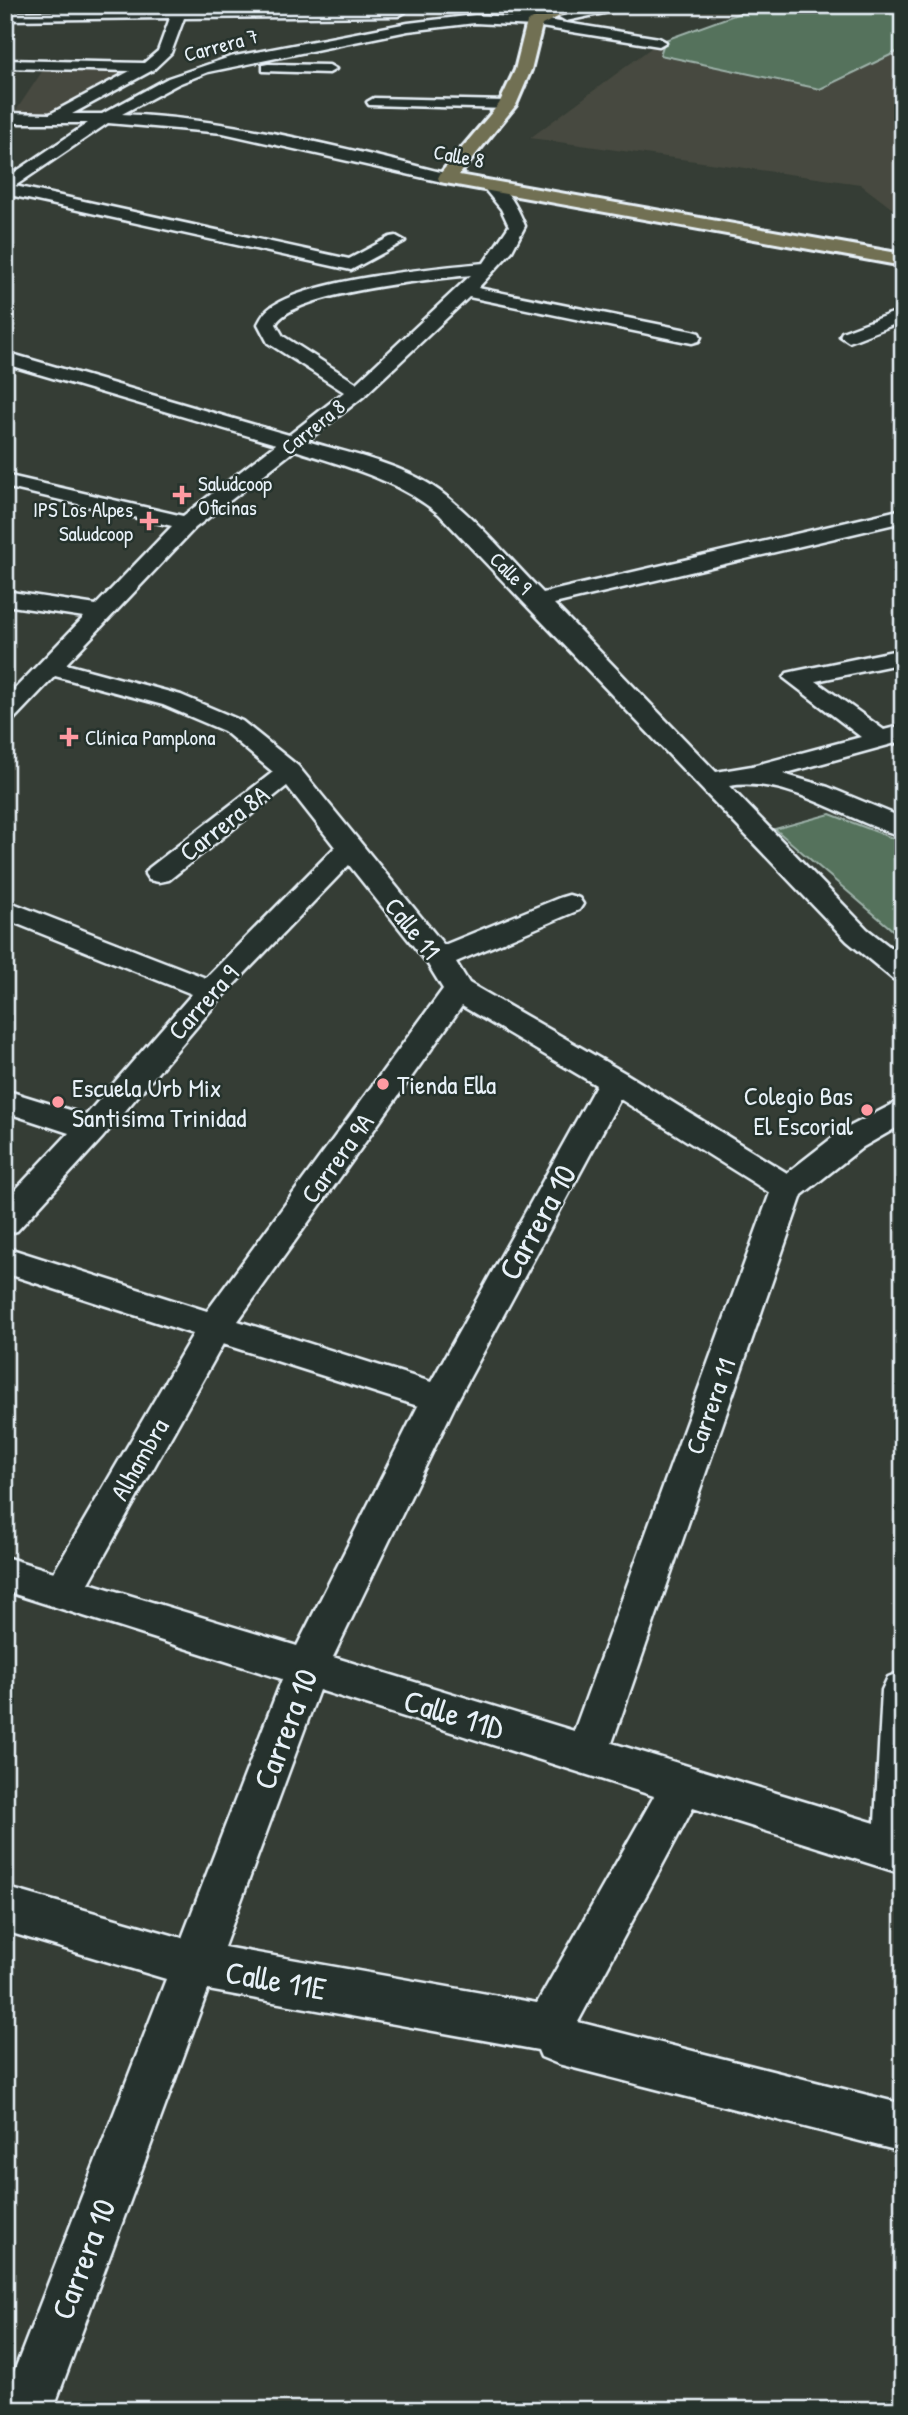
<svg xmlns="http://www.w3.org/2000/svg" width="908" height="2415" font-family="'Patrick Hand',sans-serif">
<rect width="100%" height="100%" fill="#353d35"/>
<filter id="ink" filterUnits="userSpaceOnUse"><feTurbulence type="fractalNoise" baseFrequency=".0143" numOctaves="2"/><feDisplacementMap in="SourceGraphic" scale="14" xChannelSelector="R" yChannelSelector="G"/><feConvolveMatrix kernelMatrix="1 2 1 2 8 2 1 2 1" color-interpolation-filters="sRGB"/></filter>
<g filter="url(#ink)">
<!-- built -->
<path fill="#46493f" d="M762,5H903V217L860,184L530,138L659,42Z
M45,67L134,69L47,113L15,112Z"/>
<!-- green -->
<path fill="#54725b" stroke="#9eb2aa" stroke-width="2" d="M762,5H903V49L820,89L660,55L665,40Z
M830,814L903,842V939L775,829Z"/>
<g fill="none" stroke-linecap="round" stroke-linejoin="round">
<defs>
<path id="street" d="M175,5H188L187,10L398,8L405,12L398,16L184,18L171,53L153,70L72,114H102L168,78L230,57L408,23L475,15L535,18L659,38L666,42L659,46L535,26L475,23L408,31L208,72L178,84L122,114C234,119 344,148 453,175V181L447,183L223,133L108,123L15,186L349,259L390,237L396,236L405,241L351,270L5,194V179L88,123H5V113L50,114L130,71L5,68V60L144,63L158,51L170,18L5,20V12L173,10Z
M611,5H642L566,21L559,17Z
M268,64L329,65L336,69L329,73L263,71V65Z
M374,98L507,101L514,105L507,109L369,105L367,102Z
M490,181C507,185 519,211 525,226L512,251L478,288L692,331L699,333L701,337L699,341L692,343L469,297L364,396L307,441C347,453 393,462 429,484C470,510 509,559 543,593L903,509V522L554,604L716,772L752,766L861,737L784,678L787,673L796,671L903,649V663L816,681L884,730L903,725V741L783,774L828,787L903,818V836C845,822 791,776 729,786L867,929L903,957V981L893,979L847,941L439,514C396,479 347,467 295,450L195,528L66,664L181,695L242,721L298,766L444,945L559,898L569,895L579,898L583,904L579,910L456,962L469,983L625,1073L787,1173L841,1131L903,1099V1124L863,1147L802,1195L612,1743L875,1823L882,1690L888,1677L903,1671V1874L693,1808L578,2022L903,2104V2152L558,2064L541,2057L538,2050L208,1990L53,2410H5V2395L166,1979L5,1931V1887L182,1938L282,1679L5,1591V1557L54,1572L193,1334L5,1273V1247L207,1311L443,989L427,963L349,865L221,998L103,1137L17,1231L5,1234V1201L69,1133L5,1112V1090L86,1115L192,994L5,919V900L206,978L335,847L287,786L169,880L159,882L149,880L145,874L149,868L273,772L224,731L163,705L55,676L14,719L5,721V699L84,617L5,605V591L96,605L172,526L5,487V475L183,516L276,444L5,364V352L289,435L344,392L268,343L258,324C261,318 265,311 271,307C312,279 431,268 484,263L509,226L501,209L482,186ZM471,275L356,383L283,336L276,324C293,292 434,279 471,275ZM462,1006L596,1085L431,1382L238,1321ZM620,1099L770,1193L574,1731L333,1657L456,1403ZM223,1344L418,1406L297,1646L89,1583ZM319,1690L654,1796L537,2003L224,1947Z
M903,309V321L849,342L840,336L842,332Z"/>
<path id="highway" d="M561,5H581L542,25L531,70L516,105L459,175L903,254V266L440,182L438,178L440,174L499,104L515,70L527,22Z"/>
</defs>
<!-- street casing -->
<use href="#street" stroke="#e8f1f8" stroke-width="5"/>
<!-- highway casing -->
<use href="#highway" stroke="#e8f1f8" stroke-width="6"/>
<!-- street -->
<use href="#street" fill="#26332d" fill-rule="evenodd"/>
<!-- highway -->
<use href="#highway" fill="#716f52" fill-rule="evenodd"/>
</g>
</g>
<!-- markers -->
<g fill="#ff9aa2" stroke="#26332d" stroke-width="2.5">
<path d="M178.5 484.5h7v7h7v7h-7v7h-7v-7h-7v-7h7z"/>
<path d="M145.5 510.5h7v7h7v7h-7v7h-7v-7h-7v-7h7z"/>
<path d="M65.5 726.5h7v7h7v7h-7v7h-7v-7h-7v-7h7z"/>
<circle cx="383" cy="1084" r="7"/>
<circle cx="58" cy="1102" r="7"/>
<circle cx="867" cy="1110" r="7"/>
</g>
<g text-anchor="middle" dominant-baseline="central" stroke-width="5" stroke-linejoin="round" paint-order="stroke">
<!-- far-street labels -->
<g font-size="21" fill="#e8f1f8" stroke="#26332d">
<text transform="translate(221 45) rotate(-15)">Carrera 7</text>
<text transform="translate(459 156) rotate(11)">Calle 8</text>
<text transform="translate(313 427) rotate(-39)">Carrera 8</text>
<text transform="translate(511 573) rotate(45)">Calle 9</text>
</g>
<!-- far-poi labels -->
<g font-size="21" fill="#e8f1f8" stroke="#26332d" text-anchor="start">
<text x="198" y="483">Saludcoop<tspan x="198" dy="24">Oficinas</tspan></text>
<text x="133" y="509" text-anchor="end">IPS Los Alpes<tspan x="133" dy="24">Saludcoop</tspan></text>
<text x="85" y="737">Clínica Pamplona</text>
</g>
<!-- street labels -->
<g font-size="26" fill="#e8f1f8" stroke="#26332d">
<text transform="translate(224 823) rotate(-38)">Carrera 8A</text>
<text transform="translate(413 928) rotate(51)">Calle 11</text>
<text transform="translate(203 1002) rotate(-48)">Carrera 9</text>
<text transform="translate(337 1158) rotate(-54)">Carrera 9A</text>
<text transform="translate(710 1406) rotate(-70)">Carrera 11</text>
<text transform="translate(139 1459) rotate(-60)">Alhambra</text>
</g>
<!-- poi labels -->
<g font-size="26" fill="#e8f1f8" stroke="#26332d" text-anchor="start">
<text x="397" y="1084">Tienda Ella</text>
<text x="72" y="1087">Escuela Urb Mix<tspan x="72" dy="30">Santisima Trinidad</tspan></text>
<text x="853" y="1095" text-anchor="end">Colegio Bas<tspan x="853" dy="30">El Escorial</tspan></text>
</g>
<!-- near-street labels -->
<g font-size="32" fill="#e8f1f8" stroke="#26332d">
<text transform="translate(537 1222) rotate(-61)">Carrera 10</text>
<text transform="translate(454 1714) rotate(17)">Calle 11D</text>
<text transform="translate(285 1729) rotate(-69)">Carrera 10</text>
<text transform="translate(276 1980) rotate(10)">Calle 11E</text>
<text transform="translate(83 2259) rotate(-69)">Carrera 10</text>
</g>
</g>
<!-- margin -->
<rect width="908" height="2415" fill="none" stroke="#26332d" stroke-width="28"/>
<rect x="14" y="14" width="880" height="2387" fill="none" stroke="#e8f1f8" stroke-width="2.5" filter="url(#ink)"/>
</svg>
